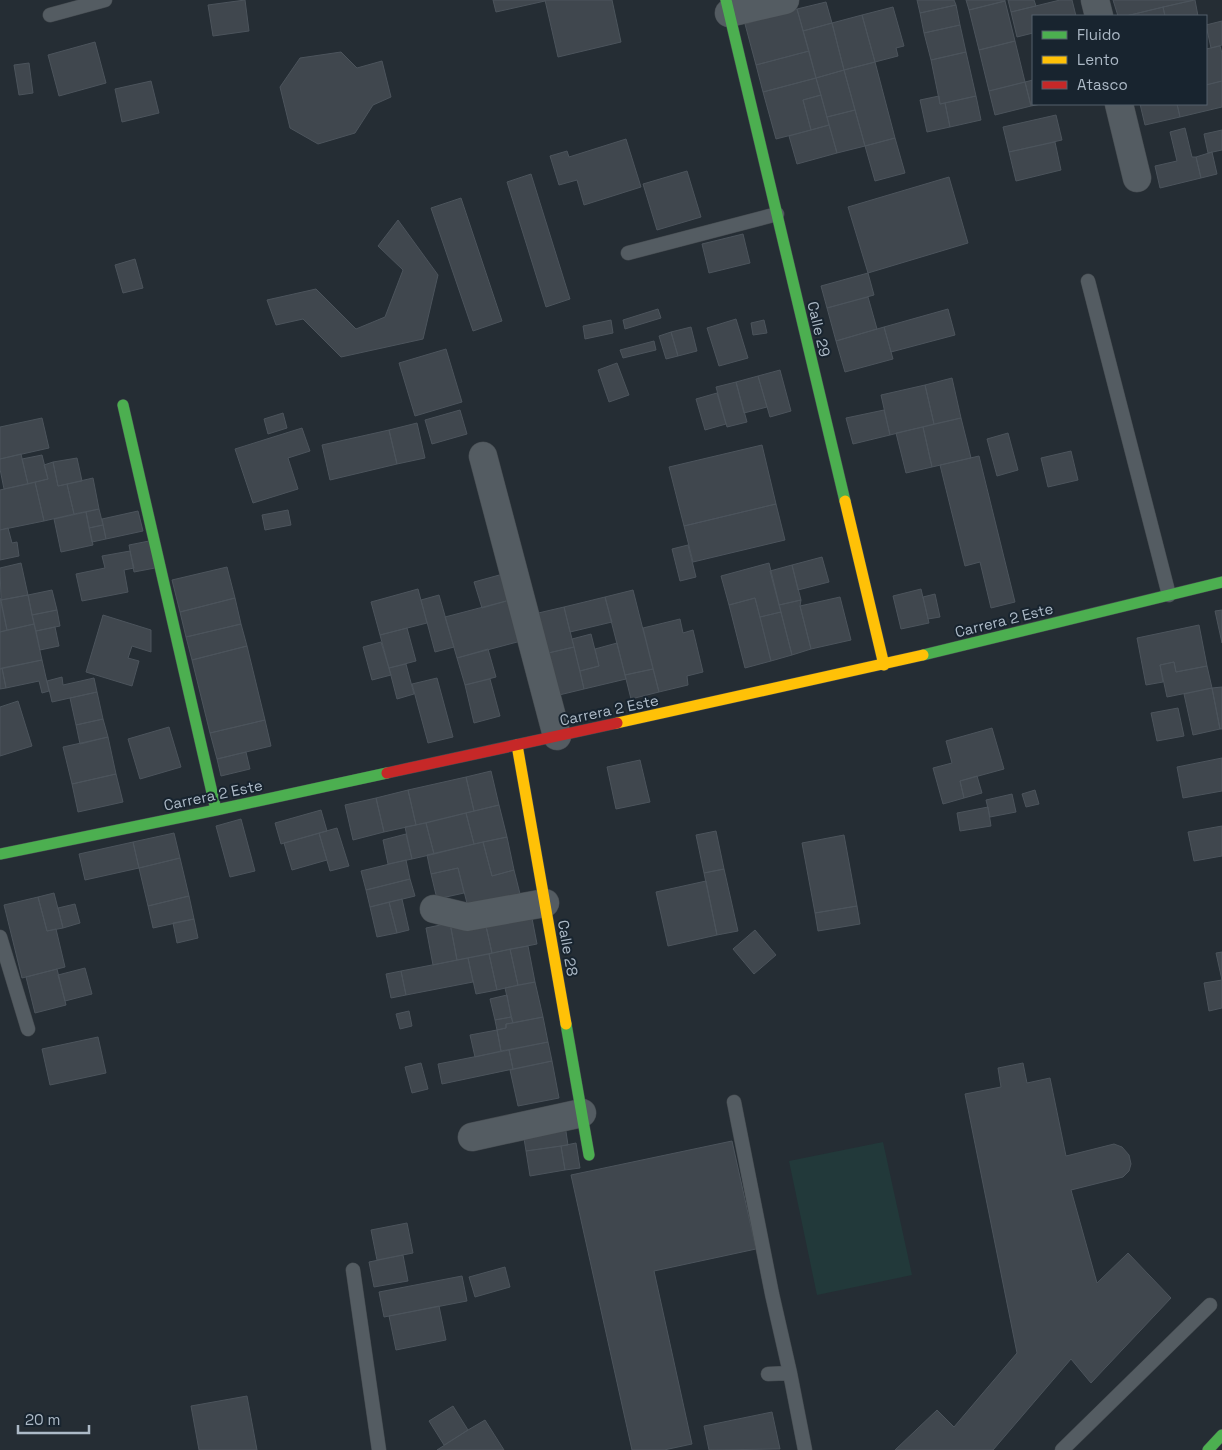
<svg xmlns="http://www.w3.org/2000/svg" width="1222" height="1450" font-family="'Space Grotesk',sans-serif">
<rect width="100%" height="100%" fill="#252d34"/>
<!-- green -->
<path fill="#22393a" d="M883,1142L912,1275L817,1295L789,1161Z"/>
<!-- building -->
<path fill="#40474e" stroke="#4c545c" d="M245,0L249,31L213,36L208,5Z
M493,0H545V1L496,12Z
M545,0H612L621,42L558,57Z
M917,0H954L956,5L920,13Z
M966,0H1005V1L969,10Z
M1008,0H1034L1036,6L1011,12Z
M1060,0H1072L1076,16H1033V33L1017,37L1011,12Z
M1113,0H1193L1126,16H1118Z
M1195,0L1198,16H1165L1163,7Z
M1005,1L1015,41L979,50L969,10Z
M826,2L832,23L803,31L797,9Z
M956,5L960,25L924,33L920,13Z
M893,7L904,46L896,48L898,56L875,62L862,15Z
M1163,7L1165,16H1126Z
M797,9L809,51L756,65L745,24Z
M862,15L875,62L844,70L832,23Z
M1222,21V45L1211,48L1206,25Z
M832,23L844,70L816,78L803,31Z
M960,25L966,52L931,60L924,33Z
M1015,41L1025,82L989,91L979,50Z
M95,42L106,83L59,96L48,55Z
M1220,46L1222,53V81L1206,85V49Z
M809,51L816,78L763,92L756,65Z
M341,52L357,68L382,61L391,97L373,105L355,133L318,144L290,128L280,87L300,58Z
M966,52L976,96L940,104L931,60Z
M875,62L895,138L865,146L844,70Z
M29,63L33,93L19,95L14,65Z
M844,70L855,110L827,117L816,78Z
M816,78L821,95L803,100L811,130L776,139L763,92Z
M1033,80V104H1041L1031,106L1025,82Z
M151,81L159,113L122,122L115,89Z
M1222,81V107L1180,117L1177,104H1206V85Z
M1025,82L1031,106L995,115L989,91Z
M821,95L829,125L811,130L803,100Z
M939,96L940,104L945,103L950,127L927,132L920,100Z
M976,96L981,120L950,127L945,103Z
M1140,104H1177L1180,117L1145,125Z
M855,110L865,146L837,153L827,117Z
M1056,115L1062,140L1009,152L1003,127Z
M829,125L837,153L797,164L789,136Z
M1185,128L1192,157H1196L1201,178L1160,188L1155,166L1177,161L1170,132Z
M1222,130V150L1208,153L1204,134Z
M895,138L905,173L875,181L865,146Z
M626,139L641,187L584,205L577,180L559,185L550,156L567,151L569,157Z
M1055,142L1061,170L1016,181L1009,152Z
M1212,152L1217,174L1201,178L1196,157Z
M687,171L701,217L657,230L643,184Z
M531,174L570,299L546,307L507,182Z
M949,177L968,243L868,273L848,207Z
M461,198L502,321L473,331L431,208Z
M398,220L438,275L423,339L341,357L303,319L276,325L267,300L316,289L356,329L385,317L403,270L378,246Z
M743,234L750,263L709,273L702,244Z
M135,259L143,288L123,293L115,265Z
M868,273L874,295L827,308L821,286Z
M868,297L877,329L836,341L827,308Z
M658,309L661,318L625,329L623,320Z
M948,309L955,335L891,352L884,327Z
M736,319L748,358L719,366L707,328Z
M611,320L613,333L585,339L583,326Z
M764,320L767,333L753,335L751,323Z
M691,327L697,351L678,356L671,332Z
M884,327L893,359L845,372L836,341Z
M671,332L678,356L666,359L659,336Z
M654,341L656,350L623,358L620,350Z
M446,349L462,402L415,416L399,363Z
M617,363L629,395L609,402L598,370Z
M780,370L791,411L770,417L758,376Z
M758,376L767,407L744,413L736,382Z
M952,378L961,418L934,424L925,385Z
M736,382L747,422L727,427L716,387Z
M925,385L934,424L890,435L881,395Z
M717,393L726,424L705,430L696,399Z
M460,410L467,434L432,444L425,420Z
M884,410L890,435L853,444L846,418Z
M283,413L287,428L268,434L264,419Z
M42,418L49,448L0,459V427Z
M961,418L971,458L932,467L923,427Z
M417,423L425,458L397,464L389,430Z
M923,427L932,467L906,473L896,433Z
M302,428L310,451L288,458L298,489L253,503L235,449Z
M389,430L397,464L330,480L322,445Z
M1008,433L1018,470L997,476L987,439Z
M762,445L776,504L684,526L669,467Z
M1071,451L1078,480L1048,487L1041,458Z
M21,454L28,484L4,489L0,469V459Z
M42,455L48,479L28,484L22,459Z
M979,456L1015,602L991,608L980,562L965,566L940,465Z
M77,458L82,481L58,486L53,462Z
M53,462L58,486L67,484L74,514L44,521L35,482L48,479L44,465Z
M93,478L99,509L74,514L67,484Z
M35,482L44,521L0,530V490Z
M776,504L785,540L693,562L684,526Z
M99,509L103,525L89,528L86,512Z
M288,510L291,525L265,530L262,515Z
M138,511L143,531L106,539L102,519Z
M86,512L93,545L61,552L54,519Z
M103,525L106,539L92,542L89,528Z
M8,528L12,543L17,542L19,556L0,560V530Z
M149,541L155,568L134,572L129,545Z
M688,545L696,577L680,581L672,549Z
M130,551L134,568L124,570L128,592L82,601L76,574L105,568L102,556Z
M822,557L829,582L798,590L792,565Z
M21,563L28,595L1,600L0,568Z
M769,563L781,612L760,617L755,598L729,605L721,576Z
M792,565L801,600L779,605L770,571Z
M227,567L235,598L180,612L172,580Z
M503,574L510,600L482,608L474,582Z
M418,589L427,623L380,635L371,602Z
M921,589L929,623L901,629L893,596Z
M52,590L57,610L32,615L28,595Z
M633,590L653,669L625,675L605,597Z
M935,594L940,617L928,619L923,597Z
M28,595L34,624L7,630L1,600Z
M439,595L454,647L435,652L421,600Z
M605,597L612,622L570,632L564,607Z
M840,597L851,640L811,649L800,606Z
M0,598L7,630L0,632Z
M235,598L241,624L186,637L180,612Z
M755,598L771,661L745,668L729,605Z
M510,600L521,641L457,658L445,617Z
M801,600L800,606L811,649L792,655L779,605Z
M564,607L574,647L544,654L534,614Z
M57,610L60,626L36,631L32,615Z
M1222,610V643L1215,611Z
M781,612L792,655L771,661L760,617Z
M103,615L151,630V652L132,646L128,658L139,661L132,686L86,672Z
M680,619L683,633L693,630L703,672L687,676L688,685L659,692L643,628Z
M34,624L42,660L0,669V632Z
M241,624L247,646L192,660L186,637Z
M1199,625L1207,666L1176,672L1174,662L1160,665L1163,682L1146,685L1137,638Z
M55,627L59,646L40,650L36,631Z
M407,628L416,661L389,668L380,635Z
M591,634L599,666L580,671L572,639Z
M381,642L391,675L372,680L363,647Z
M617,643L626,679L584,689L580,671L599,666L595,649Z
M247,646L265,720L210,733L192,660Z
M574,647L584,689L555,696L544,654Z
M488,649L496,677L465,685L457,658Z
M42,660L49,691L42,693L39,681L6,688L2,668Z
M1174,662L1176,672L1207,666L1212,688L1167,697L1160,665Z
M406,664L414,694L397,699L389,668Z
M2,668L6,688L0,689V669Z
M653,669L659,692L631,699L625,675Z
M62,677L63,685L94,678L97,692L52,702L47,681Z
M437,678L453,737L428,743L412,684Z
M490,679L500,716L474,723L465,685Z
M1222,687V729H1220L1212,688Z
M1212,688L1220,729L1193,735L1184,694Z
M97,692L103,719L76,725L70,698Z
M18,701L32,746L0,756V707Z
M1178,708L1184,736L1157,741L1151,713Z
M103,719L108,737L80,744L76,725Z
M265,720L271,746L217,759L210,733Z
M169,727L181,767L140,779L128,739Z
M992,728L1004,769L960,781L964,798L943,804L933,768L952,763L946,741Z
M108,737L116,774L72,784L63,747Z
M246,752L250,769L221,776L217,759Z
M1222,758V791L1183,798L1177,767Z
M640,760L650,802L616,809L607,767Z
M491,771L499,805L474,811L466,777Z
M116,774L123,802L78,812L72,784Z
M977,776L982,793L964,798L960,781Z
M466,777L474,811L416,825L408,790Z
M408,790L416,825L384,832L376,798Z
M1035,790L1039,804L1026,807L1022,794Z
M1012,794L1016,812L990,817L986,800Z
M376,798L384,832L353,840L345,805Z
M499,805L507,837L474,844L466,813Z
M988,807L991,826L960,831L957,813Z
M321,810L327,831L281,844L275,823Z
M466,813L474,844L434,854L426,823Z
M241,819L255,871L230,877L216,826Z
M426,823L434,854L412,859L405,827Z
M1222,826V856L1194,861L1188,832Z
M337,828L349,866L330,871L319,833Z
M716,831L724,869L704,873L696,835Z
M174,833L180,858L139,868L133,842Z
M319,833L327,860L292,870L284,843Z
M406,834L412,859L388,864L383,840Z
M844,835L857,906L815,913L802,843Z
M507,837L514,870L492,876L483,842Z
M133,842L139,868L85,880L79,854Z
M483,842L492,876L514,870L521,898L469,911L458,868L431,874L427,855Z
M180,858L189,896L148,906L139,868Z
M406,860L410,879L366,890L361,871Z
M458,868L464,893L437,899L431,874Z
M724,869L738,931L717,935L704,873Z
M410,879L415,896L370,907L366,890Z
M706,881L717,935L668,946L656,892Z
M54,893L63,928L47,931L38,897Z
M189,896L194,919L153,928L148,906Z
M38,897L47,931L56,929L65,967L22,978L4,905Z
M402,899L409,930L397,933L389,902Z
M389,902L397,933L377,937L370,907Z
M75,904L80,923L63,928L58,908Z
M857,906L860,924L818,931L815,913Z
M530,908L537,944L492,953L484,917Z
M484,917L492,953L457,960L450,923Z
M194,919L198,938L177,943L173,923Z
M450,923L457,960L433,965L426,928Z
M755,930L776,955L754,974L733,949Z
M528,946L535,982L518,985L510,949Z
M510,949L518,985L497,990L489,954Z
M1222,952V980L1216,953Z
M489,954L497,990L476,994L468,958Z
M468,958L473,982L406,995L401,971Z
M85,968L92,994L65,1001L58,975Z
M57,969L66,1005L35,1013L26,977Z
M401,971L406,995L391,998L386,974Z
M1222,980V1008L1209,1011L1204,983Z
M535,982L543,1017L513,1023L505,988Z
M507,995L511,1017L495,1020L490,999Z
M409,1011L412,1026L400,1029L396,1014Z
M511,1017L513,1023L506,1024V1028L497,1030L495,1020Z
M543,1017L548,1042L501,1051L497,1030L506,1028V1024Z
M497,1030L501,1051L475,1057L470,1035Z
M98,1037L106,1073L50,1085L42,1049Z
M548,1042L552,1061L513,1069L509,1050Z
M509,1050L513,1069L442,1084L438,1064Z
M552,1061L559,1098L518,1106L510,1070Z
M421,1063L428,1089L412,1093L405,1067Z
M1023,1063L1027,1083L1050,1078L1066,1156L1114,1144L1122,1147L1129,1155L1131,1164L1129,1171L1123,1177L1071,1190L1097,1283L1128,1253L1171,1298L1091,1383L1071,1359L993,1450H895L937,1410L954,1427L1017,1353L965,1094L1001,1087L998,1068Z
M565,1125L568,1145L526,1151L523,1132Z
M732,1141L756,1249L654,1271L692,1444L664,1450H632L571,1175Z
M576,1143L580,1168L565,1170L561,1146Z
M561,1146L565,1170L530,1176L526,1151Z
M407,1223L413,1253L377,1260L371,1230Z
M403,1255L408,1281L374,1287L369,1262Z
M505,1267L510,1287L475,1297L469,1277Z
M462,1276L467,1301L384,1317L379,1292Z
M439,1306L446,1340L396,1350L389,1316Z
M247,1396L257,1450H199L191,1406Z
M453,1406L468,1430L444,1445L429,1421Z
M772,1412L780,1449L709,1450L704,1426Z
M485,1420L504,1450H437L468,1430Z"/>
<g fill="none" stroke-linecap="round" stroke-linejoin="round">
<defs>
<path id="lane" d="M50,15L105,0
M628,253L777,214
M1088,281L1169,595
M0,937L28,1029
M734,1102L772,1294L790,1373L805,1450
M353,1270L379,1450
M768,1374L790,1373
M1062,1450L1210,1305"/>
<path id="street" d="M1095,0L1099,16
M729,13L785,0
M1119,104L1137,178
M483,456L557,736
M434,909L467,917L545,903
M472,1137L582,1113"/>
<path id="fast" d="M726,0L845,501
M123,405L216,810
M923,655L1222,582
M0,854L216,810L387,773
M566,1024L589,1155
M1208,1450L1222,1435"/>
<path id="slow" d="M845,501L884,665
M617,723L923,655
M517,745L566,1024"/>
<path id="jam" d="M387,773L617,723"/>
</defs>
<!-- lane casing -->
<use href="#lane" stroke="#43494e" stroke-width="15"/>
<!-- street casing -->
<use href="#street" stroke="#43494e" stroke-width="29"/>
<!-- fast casing -->
<use href="#fast" stroke="#43494e" stroke-width="12"/>
<!-- slow casing -->
<use href="#slow" stroke="#43494e" stroke-width="12"/>
<!-- jam casing -->
<use href="#jam" stroke="#43494e" stroke-width="12"/>
<!-- lane -->
<use href="#lane" stroke="#545c62" stroke-width="14"/>
<!-- street -->
<use href="#street" stroke="#545c62" stroke-width="28"/>
<!-- fast -->
<use href="#fast" stroke="#4caf50" stroke-width="11"/>
<!-- slow -->
<use href="#slow" stroke="#ffc107" stroke-width="11"/>
<!-- jam -->
<use href="#jam" stroke="#c62828" stroke-width="11"/>
</g>
<g text-anchor="middle" dominant-baseline="central" stroke-width="4" stroke-linejoin="round" paint-order="stroke">
<!-- street labels -->
<g font-size="15" fill="#adbac7" stroke="#18242f">
<text transform="translate(819 329) rotate(77)">Calle 29</text>
<text transform="translate(1004 620) rotate(-14)">Carrera 2 Este</text>
<text transform="translate(609 710) rotate(-12)">Carrera 2 Este</text>
<text transform="translate(213 795) rotate(-12)">Carrera 2 Este</text>
<text transform="translate(568 948) rotate(80)">Calle 28</text>
</g>
</g>
<!-- legend -->
<rect x="1032" y="15" width="175" height="90" fill="#18242f" stroke="#54606c"/>
<rect x="1042" y="31" width="25" height="8" fill="#4caf50" stroke="#54606c"/>
<text x="1077" y="40" font-size="15" fill="#adbac7">Fluido</text>
<rect x="1042" y="56" width="25" height="8" fill="#ffc107" stroke="#54606c"/>
<text x="1077" y="65" font-size="15" fill="#adbac7">Lento</text>
<rect x="1042" y="81" width="25" height="8" fill="#c62828" stroke="#54606c"/>
<text x="1077" y="90" font-size="15" fill="#adbac7">Atasco</text>
<!-- scale -->
<path d="M18 1425v8h71v-8" fill="none" stroke="#adbac7" stroke-width="2.5"/>
<text x="25" y="1425" font-size="15" fill="#adbac7" stroke="#18242f" stroke-width="4" paint-order="stroke">20 m</text>
</svg>
